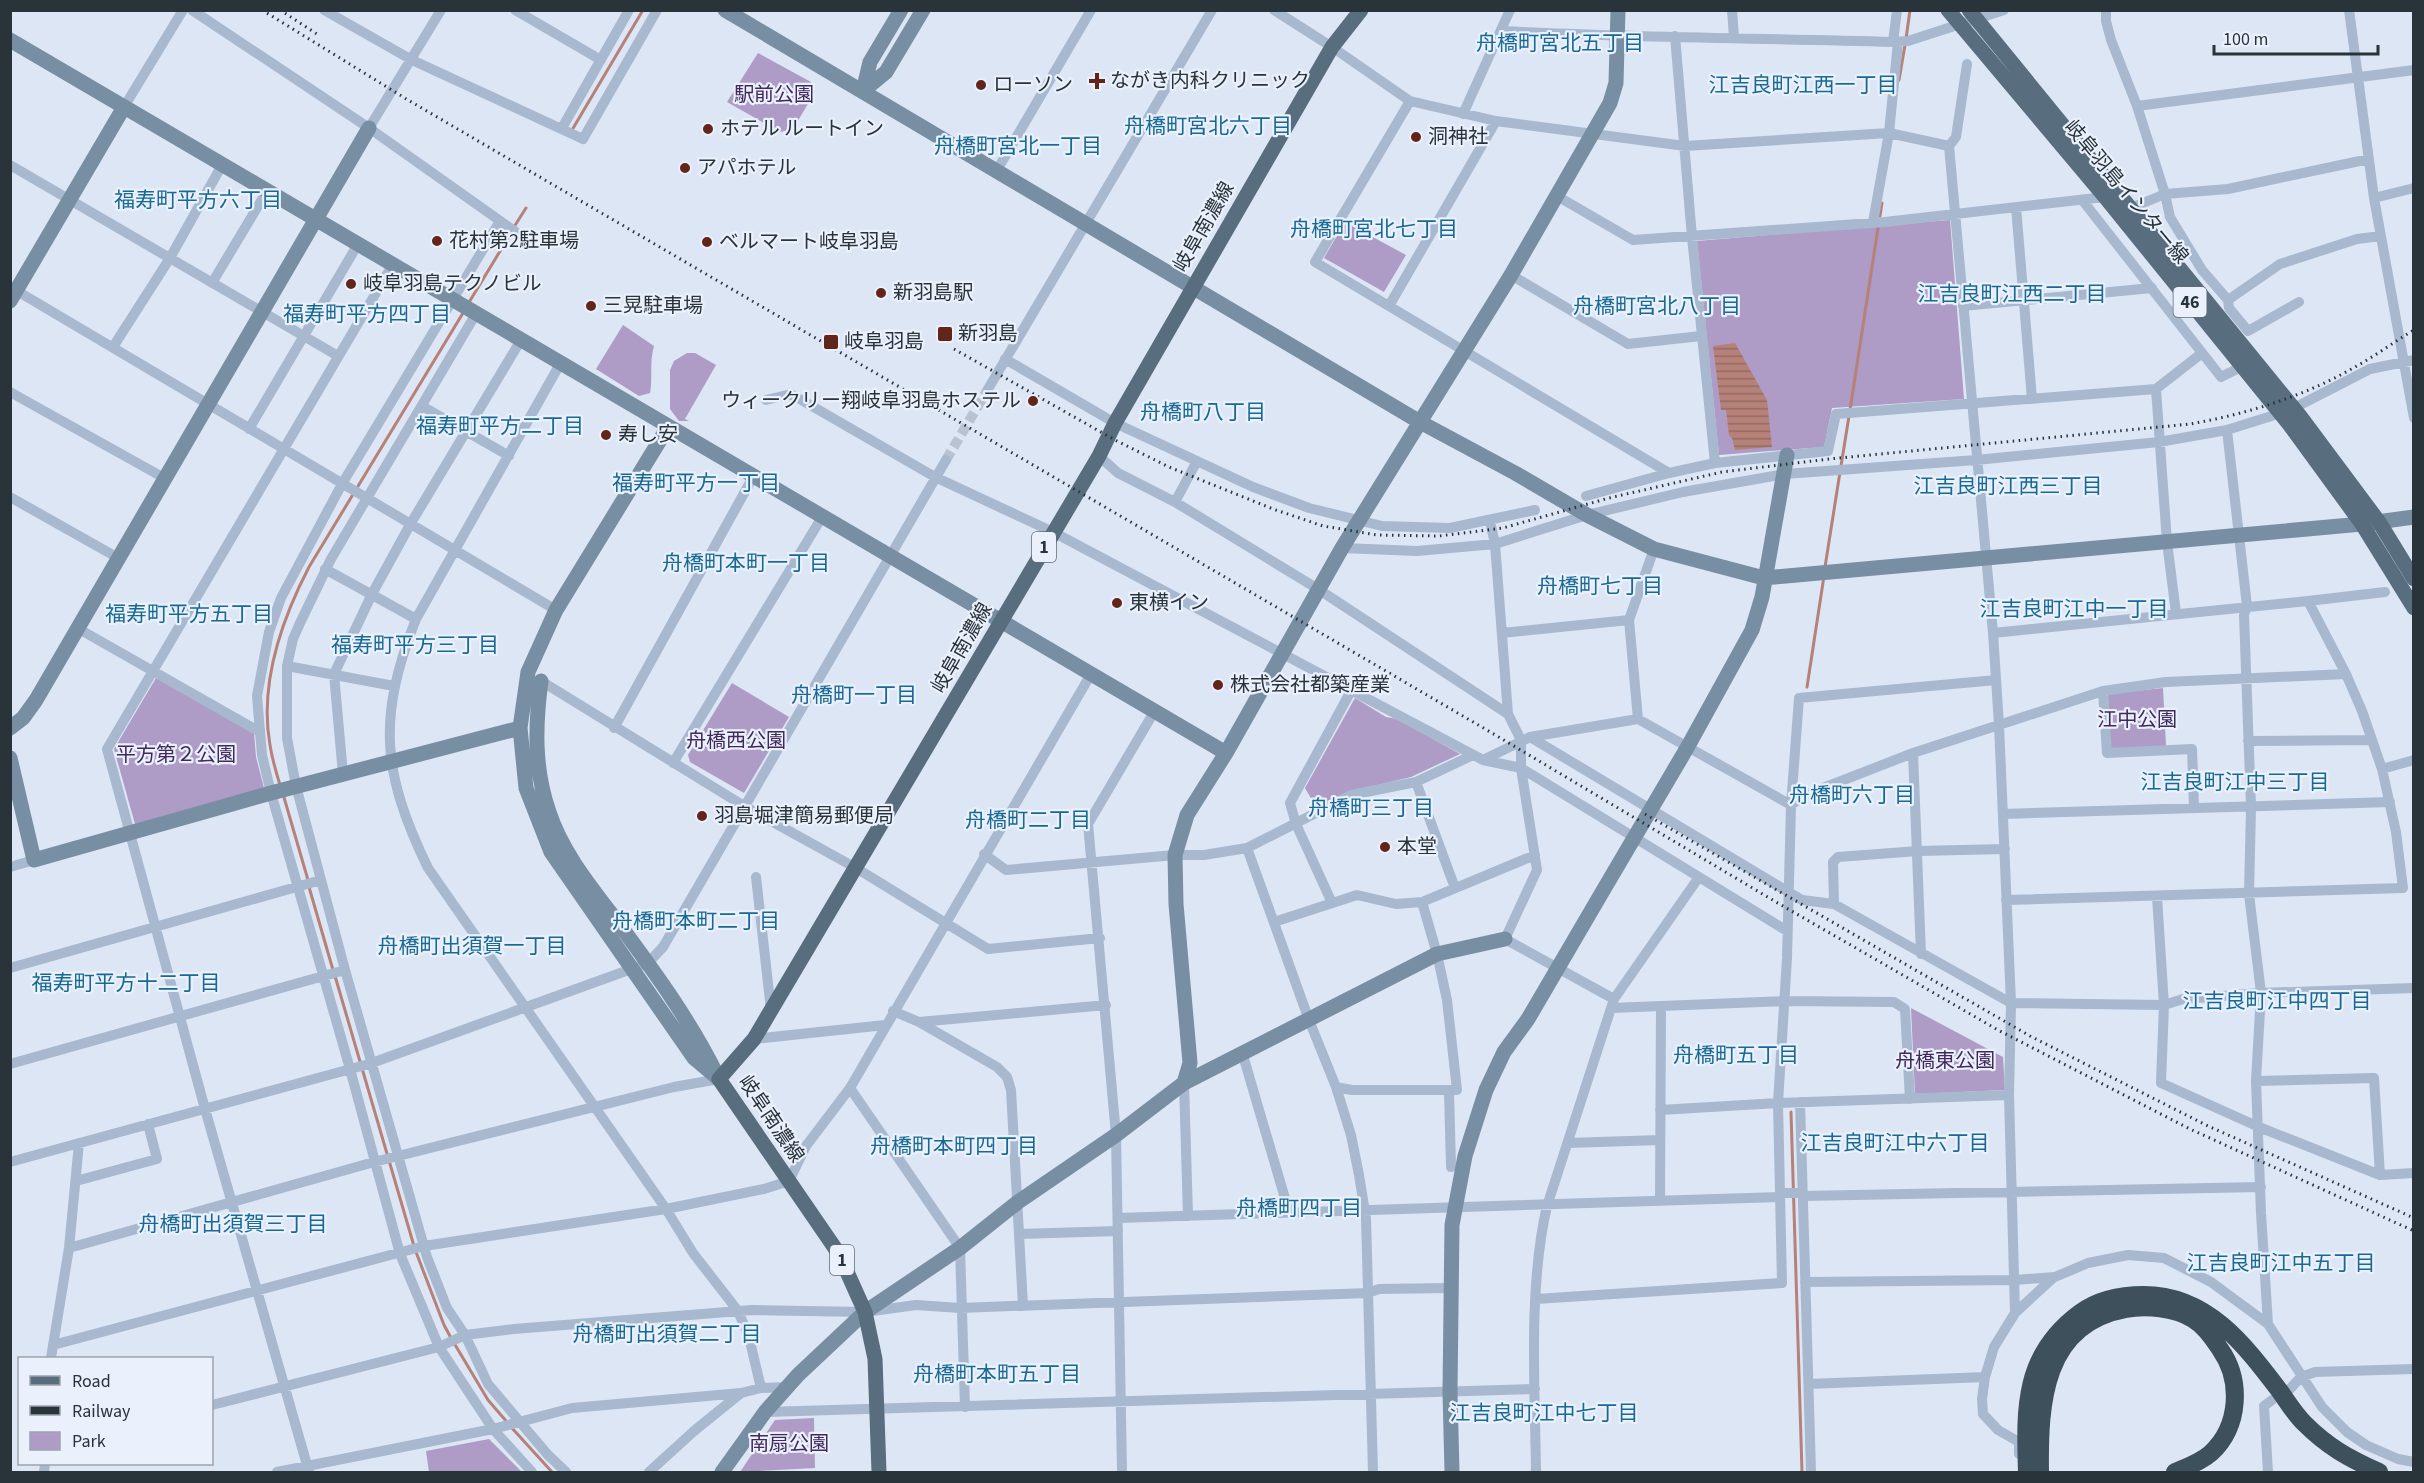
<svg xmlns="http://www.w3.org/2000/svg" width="2424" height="1483" font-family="'Source Sans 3','Noto Sans JP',sans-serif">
<defs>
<pattern id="water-rules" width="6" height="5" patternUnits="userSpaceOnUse" patternTransform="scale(1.5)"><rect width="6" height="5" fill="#b58178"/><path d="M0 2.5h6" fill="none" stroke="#936a63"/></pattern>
</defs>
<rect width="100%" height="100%" fill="#dde6f5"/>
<!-- green -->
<path fill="#ae9bc6" d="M758,53L811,82L815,92L793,129L780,132L727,102Z
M1950,220L1964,399L1832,408L1824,447L1719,455L1697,241Z
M1345,222L1406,255L1384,292L1324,258Z
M623,325L654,346C649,364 653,376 650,393L639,396L596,369Z
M687,353H695L716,365L685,419L689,421H679L670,409V370L674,361Z
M156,678L254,733L256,757L264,788L135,824L114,749Z
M732,683L789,717L744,793L690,762L688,755Z
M2163,688L2166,746L2110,749L2108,694Z
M1355,698L1386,717L1397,719L1460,754L1411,777L1349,792L1316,807L1305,788Z
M1911,1008L2003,1057L2005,1090L1915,1094Z
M814,1418L815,1468L740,1472L775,1420Z
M489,1439L522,1472H429L426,1451Z"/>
<!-- water -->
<path fill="url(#water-rules)" d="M1735,343L1767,400L1772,447L1735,450L1732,438L1729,435L1726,410H1721L1713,346Z"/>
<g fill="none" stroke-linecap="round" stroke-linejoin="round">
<!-- stream -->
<path stroke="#b58178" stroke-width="3" d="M1906,39L1910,10
M1899,80L1905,45
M572,130L643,10
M1880,216L1882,203
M514,227L526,208
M468,304L511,233
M1850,410L1878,228
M1841,466L1849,416
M1825,567L1840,472
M1807,687L1824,576
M280,785C276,772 272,758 270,745C259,684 281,621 309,567L463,313
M283,794L308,880
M309,887L333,970
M335,976L414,1246
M1791,1112L1802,1472
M416,1252L444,1325L451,1338
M454,1343L488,1400L507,1422
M511,1427L552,1472"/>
<!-- street-tunnel -->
<path stroke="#b9c2d0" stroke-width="10" stroke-dasharray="10 5" stroke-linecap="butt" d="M946,460L988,389"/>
<!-- street -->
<path stroke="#a7b8cf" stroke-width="10" d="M192,10L369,128L523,237
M324,10L412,60L583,139L657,10
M515,10L601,60
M1274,10L1332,47L1410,101L1496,121L1685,146L1889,133L1949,146
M1732,10L1734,37
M2106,10V21L2111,40L2137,106L2165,194L2170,217L2202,270L2228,300L2280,264L2357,239L2381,236
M2349,10L2374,198L2414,418
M1503,31C1633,38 1762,38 1893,42L1908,41L2004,10
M1675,36L1692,237L1715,463
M1893,42L1897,10
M1967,64L1956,137L1949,146L1993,633L1999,725L2011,1003L2009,1095L2015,1313L1994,1347L1985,1377L1982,1399L1983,1414L1998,1430L2019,1442V1454
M1410,101L1315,262L1669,473
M2137,106L2414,70
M124,107L183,10
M1463,114L1510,10
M369,128L441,10
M562,128L629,10
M10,165L338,356
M997,170L1091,10
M1557,196L1633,240L1885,222L2105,197
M2374,198L2414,188
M2083,201L2221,377L2243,366
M2016,207L2032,399
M2131,208L2165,194L2228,189L2369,159
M500,221L342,484L281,598L269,632L257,696L262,755L271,793L350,1069L400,1254L439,1347L493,1429L532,1472
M1873,222L1889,133L1898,42
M1511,275L1628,344L1701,336
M212,283L267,191
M12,288L556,610
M2228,300L2229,308L2248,331L2299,302
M1389,306L1496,121
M1963,306L2152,288
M477,312L331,559L300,623L293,639L287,666V738L296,786L345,970L427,1257L447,1308L465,1335L488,1384L548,1455L566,1472
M113,347L170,258L222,165
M1005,359L1115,423L1253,487L1309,508L1382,526L1450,528L1535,510
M560,364L416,619C377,718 382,773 428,868L666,1209L693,1253L738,1311L749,1337L761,1388
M988,389L1212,10
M10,392L166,479
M766,400L791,394L935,477L1053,532L1483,760L1521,768L1787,931
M422,406L509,456
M2294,408L2370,369L2414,360
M249,429L358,244
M2227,430L2247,606L2244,615L2251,807L2249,894L2261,993L2256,1081L2261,1213L2268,1324
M1099,456L1118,473L1175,502L1318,589L1508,714
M1586,496L1669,473L1715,463L1828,451L1836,414L2156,389
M10,497L120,559
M1175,502L1197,461
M1490,521L1495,544L1508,714L1521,740V768L1537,870L1505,939L1614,999
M1342,548L1417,551L1495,544L1587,515L1683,492L1785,474L1976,460L2159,442L2227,430L2281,413
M325,569L416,619
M2308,601L2385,592
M2176,613L2167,542L2156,389L2202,353
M79,629L258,731
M1502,633L1629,620
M1993,633L2308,601L2346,674L2362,711L2382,769L2396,832L2403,888L2006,900
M287,666L394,686
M541,681L744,806L856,868L988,949L1100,938
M2103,691L2107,753L2192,749L2194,807
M1638,719L1629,620L1654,549
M614,728L753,477
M1530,737L1802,900L1834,904L2011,1003L2164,1005L2183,999L2261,993L2414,988
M2248,741L2370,740
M1913,753L1921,954
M1483,760L1530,737L1638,719L1791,805
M673,763L822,517
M2382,769L2414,760
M343,774L334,674L372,594L411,523L521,340
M1416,782L1455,888
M1791,805L1805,795L1913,753L2103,691L2166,682L2346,674
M2003,814L2390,802
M1247,848L1309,1020L1336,1087L1351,1135L1359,1175L1366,1218L1373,1472
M984,854L1006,870L1175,855H1204L1247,848L1351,795L1416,782L1473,755
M10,867L34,860
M756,877L771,1010
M2157,897L2164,1005L2161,1083L2259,1127L2380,1175L2414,1173
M1332,903L1296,824L1290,803L1352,689
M1834,904L1833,862L1838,857L1918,851L2005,849
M1274,922L1357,895L1396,904L1422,902L1535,855
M10,968L321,880
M1611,1008L1784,1001L1894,1002L1905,1009L1910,1099
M893,1011L919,1022L997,1067L1007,1077L1011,1090L1023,1306
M919,1022L1106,1005
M754,1039L885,1025
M1242,1052L1289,1212
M10,1064L345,970
M2256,1081L2374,1078L2380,1175
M1184,1083L1188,1216
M1336,1087L1352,1090H1457L1447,1000L1437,954L1422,902
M850,1088L960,1248L965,1407
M1449,1091L1451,1167
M1800,1102L1811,1472
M1660,1110L1778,1103L2009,1095
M1568,1143L1660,1140
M10,1162L369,1064L648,963L663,947L946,460
M76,1181L157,1159L148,1124
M1780,1193H1803
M1803,1196L2261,1187
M1660,1201L1661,1007
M1118,1218L1780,1197
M1019,1234L1118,1231
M69,1248L374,1162L674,1087L719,1079
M1805,1282L2015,1280L2055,1277L2088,1263L2128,1255L2164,1258L2211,1282L2268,1324L2322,1407L2347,1432L2366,1445L2398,1459L2414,1462
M1536,1299L1782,1283L1778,1103L1787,958L1791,805L1799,698L1996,680
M2015,1313L2054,1277
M53,1345L424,1246L666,1209L764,1189L789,1181L806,1146L850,1088L1091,674
M51,1358L69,1248L79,1143
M1809,1384L1985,1377
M2288,1391L2301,1377L2315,1372L2414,1369
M212,1405L439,1347L465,1335L514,1329L752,1310L865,1312L916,1305L960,1308L1368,1293L1379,1289L1450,1288
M765,1412L1535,1389
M44,1472L45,1464
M277,1472L493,1429L572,1408L741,1393
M309,1472L205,1109L107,749L393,264
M649,1472L694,1431L741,1393L761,1388L788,1387
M1122,1472L1116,1135L1088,824L1154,712
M1536,1472C1535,1387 1528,1288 1547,1206L1614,999L1699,877
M2268,1472L2264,1406L2272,1400"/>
<!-- secondary -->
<path stroke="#788fa3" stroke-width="15" d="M725,10L1420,422L1515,473L1587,515L1654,549L1764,578L2362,524L2414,517
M10,40L1226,753
M863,91L886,72L923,10
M863,91L870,62L901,10
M10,301L124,107
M668,427L556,610L528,672L520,728L526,788L551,852L694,1058L719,1079
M541,681C535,726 534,769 549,812C563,855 595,892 622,928C656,974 690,1021 716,1073
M10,728L23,718L36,700L369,128
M10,758L34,860L271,793L520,728
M1184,1083L1190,1063L1176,904L1175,855L1187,815L1226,753L1342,548L1511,275L1610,103L1616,83L1618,10
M722,1472L765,1412L798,1375L865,1312L960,1248L1018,1202L1116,1135L1184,1083L1437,954L1505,939
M1452,1472L1450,1392L1452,1225L1465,1156L1486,1090L1504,1052L1528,1019L1604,889L1687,748L1752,630L1762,597L1787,455"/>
<!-- primary -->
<path stroke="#586d7e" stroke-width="15" d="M1948,10L2105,197L2289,424L2362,524L2414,608
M1969,10L2300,416L2379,522L2414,579
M879,1472L875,1359L865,1312L839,1254L719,1079L754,1039L1099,456L1115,423L1332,47L1361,10"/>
<!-- highway -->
<path stroke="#3e505c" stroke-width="18" d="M2027,1472C2025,1408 2023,1355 2080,1313C2099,1299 2121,1295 2144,1295C2207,1295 2244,1344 2279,1390C2287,1401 2294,1413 2304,1423C2328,1447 2348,1458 2379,1472
M2040,1472C2039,1403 2043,1324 2126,1309C2146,1305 2175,1308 2193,1319C2205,1326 2213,1338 2220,1349C2242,1380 2240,1426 2211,1453C2201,1462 2187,1467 2175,1472"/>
<!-- rail -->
<path stroke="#28333a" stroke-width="3" stroke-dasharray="1.5 4.5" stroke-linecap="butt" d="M262,10L408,100L1492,733L1776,902L1998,1030L2190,1129L2414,1231
M280,10L320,36
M954,349L1115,440L1169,467L1273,509L1323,526L1377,535L1439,536L1503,528L1609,498L1722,472L1829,459L2190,424C2247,414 2305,396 2355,367C2375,356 2394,342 2414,330
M1645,814L2030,1036L2208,1126L2414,1218"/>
</g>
<!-- markers -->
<g fill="#612519" stroke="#eaf0fc" stroke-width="2">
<path d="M1094 72h6v6h6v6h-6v6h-6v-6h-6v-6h6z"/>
<circle cx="981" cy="85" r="6"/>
<circle cx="708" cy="129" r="6"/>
<circle cx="1416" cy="137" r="6"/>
<circle cx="685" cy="168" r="6"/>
<circle cx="437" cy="241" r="6"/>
<circle cx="707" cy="242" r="6"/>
<circle cx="351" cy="284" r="6"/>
<circle cx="881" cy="293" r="6"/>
<circle cx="591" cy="306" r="6"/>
<rect x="937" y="326" width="16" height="16" rx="3"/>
<rect x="823" y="334" width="16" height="16" rx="3"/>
<circle cx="1033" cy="401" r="6"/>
<circle cx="606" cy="435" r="6"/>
<circle cx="1117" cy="603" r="6"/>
<circle cx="1218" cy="685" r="6"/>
<circle cx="702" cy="816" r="6"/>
<circle cx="1385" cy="847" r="6"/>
</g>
<g text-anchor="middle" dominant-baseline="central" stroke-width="4.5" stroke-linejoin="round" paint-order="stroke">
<!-- shield labels -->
<g fill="#eaf0fc" stroke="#626c74" stroke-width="1.5">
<rect x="2173.5" y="287" width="33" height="30" rx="4.5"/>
<rect x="1032" y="532" width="24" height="30" rx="4.5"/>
<rect x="830" y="1245" width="24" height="30" rx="4.5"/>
</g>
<g font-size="18" font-weight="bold" fill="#28333a">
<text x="2190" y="302">46</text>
<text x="1044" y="547">1</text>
<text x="842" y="1260">1</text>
</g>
<!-- poi labels -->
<g font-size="20" fill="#28333a" stroke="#eaf0fc" text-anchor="start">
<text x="1110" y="81">ながき内科クリニック</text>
<text x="993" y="85">ローソン</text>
<text x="720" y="129">ホテル ルートイン</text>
<text x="1428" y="137">洞神社</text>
<text x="697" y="168">アパホテル</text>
<text x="449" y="241">花村第2駐車場</text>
<text x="719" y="242">ベルマート岐阜羽島</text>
<text x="363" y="284">岐阜羽島テクノビル</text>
<text x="893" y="293">新羽島駅</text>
<text x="603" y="306">三晃駐車場</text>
<text x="958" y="334">新羽島</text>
<text x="844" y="342">岐阜羽島</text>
<text x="1021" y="401" text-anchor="end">ウィークリー翔岐阜羽島ホステル</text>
<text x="618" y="435">寿し安</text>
<text x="1129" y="603">東横イン</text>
<text x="1230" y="685">株式会社都築産業</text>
<text x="714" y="816">羽島堀津簡易郵便局</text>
<text x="1397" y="847">本堂</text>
</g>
<!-- park labels -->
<g font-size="20" fill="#41295c" stroke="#eaf0fc">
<text x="774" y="95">駅前公園</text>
<text x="2137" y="720">江中公園</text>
<text x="736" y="741">舟橋西公園</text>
<text x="176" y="755">平方第２公園</text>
<text x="1945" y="1061">舟橋東公園</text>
<text x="789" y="1444">南扇公園</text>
</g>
<!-- street labels -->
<g font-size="20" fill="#28333a" stroke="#eaf0fc">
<text transform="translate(2126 192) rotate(50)">岐阜羽島インター線</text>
<text transform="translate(1204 227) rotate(-60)">岐阜南濃線</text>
<text transform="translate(962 648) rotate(-60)">岐阜南濃線</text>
<text transform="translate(771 1119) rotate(56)">岐阜南濃線</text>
</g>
<!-- neighbourhood labels -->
<g font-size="21" fill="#186993" stroke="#eaf0fc">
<text x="1560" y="43">舟橋町宮北五丁目</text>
<text x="1803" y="85">江吉良町江西一丁目</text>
<text x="1208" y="126">舟橋町宮北六丁目</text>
<text x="1018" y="146">舟橋町宮北一丁目</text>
<text x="198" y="200">福寿町平方六丁目</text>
<text x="1374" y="229">舟橋町宮北七丁目</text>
<text x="2012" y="294">江吉良町江西二丁目</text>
<text x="1657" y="306">舟橋町宮北八丁目</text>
<text x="367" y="314">福寿町平方四丁目</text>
<text x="1203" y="412">舟橋町八丁目</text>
<text x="500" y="426">福寿町平方二丁目</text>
<text x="696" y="483">福寿町平方一丁目</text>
<text x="2008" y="486">江吉良町江西三丁目</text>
<text x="746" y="563">舟橋町本町一丁目</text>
<text x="1600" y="586">舟橋町七丁目</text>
<text x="2074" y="609">江吉良町江中一丁目</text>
<text x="189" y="614">福寿町平方五丁目</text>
<text x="415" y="645">福寿町平方三丁目</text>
<text x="854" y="695">舟橋町一丁目</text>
<text x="2235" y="782">江吉良町江中三丁目</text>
<text x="1852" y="795">舟橋町六丁目</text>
<text x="1371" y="808">舟橋町三丁目</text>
<text x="1028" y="820">舟橋町二丁目</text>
<text x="696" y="921">舟橋町本町二丁目</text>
<text x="472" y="946">舟橋町出須賀一丁目</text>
<text x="126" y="983">福寿町平方十二丁目</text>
<text x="2277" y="1001">江吉良町江中四丁目</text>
<text x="1736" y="1055">舟橋町五丁目</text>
<text x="1895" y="1143">江吉良町江中六丁目</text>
<text x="954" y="1146">舟橋町本町四丁目</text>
<text x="1299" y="1208">舟橋町四丁目</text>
<text x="233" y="1224">舟橋町出須賀三丁目</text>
<text x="2281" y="1263">江吉良町江中五丁目</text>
<text x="667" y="1334">舟橋町出須賀二丁目</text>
<text x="997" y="1374">舟橋町本町五丁目</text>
<text x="1544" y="1413">江吉良町江中七丁目</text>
</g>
</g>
<!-- border -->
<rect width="2424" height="1483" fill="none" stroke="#28333a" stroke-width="24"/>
<!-- legend -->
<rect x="18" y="1357" width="195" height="108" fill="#eaf0fc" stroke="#9ca4ae" stroke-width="1.5"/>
<rect x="30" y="1376" width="30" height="9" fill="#586d7e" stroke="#9ca4ae" stroke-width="1.5"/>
<text x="72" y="1387" font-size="18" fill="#28333a">Road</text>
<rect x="30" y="1406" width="30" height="9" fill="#28333a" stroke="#9ca4ae" stroke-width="1.5"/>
<text x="72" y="1417" font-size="18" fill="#28333a">Railway</text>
<rect x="30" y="1432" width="30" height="18" fill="#ae9bc6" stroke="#9ca4ae" stroke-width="1.5"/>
<text x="72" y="1447" font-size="18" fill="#28333a">Park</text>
<!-- scale -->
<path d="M2214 45v9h164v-9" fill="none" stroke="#28333a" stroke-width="3"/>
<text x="2223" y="45" font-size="18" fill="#28333a" stroke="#eaf0fc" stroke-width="4.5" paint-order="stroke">100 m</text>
</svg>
